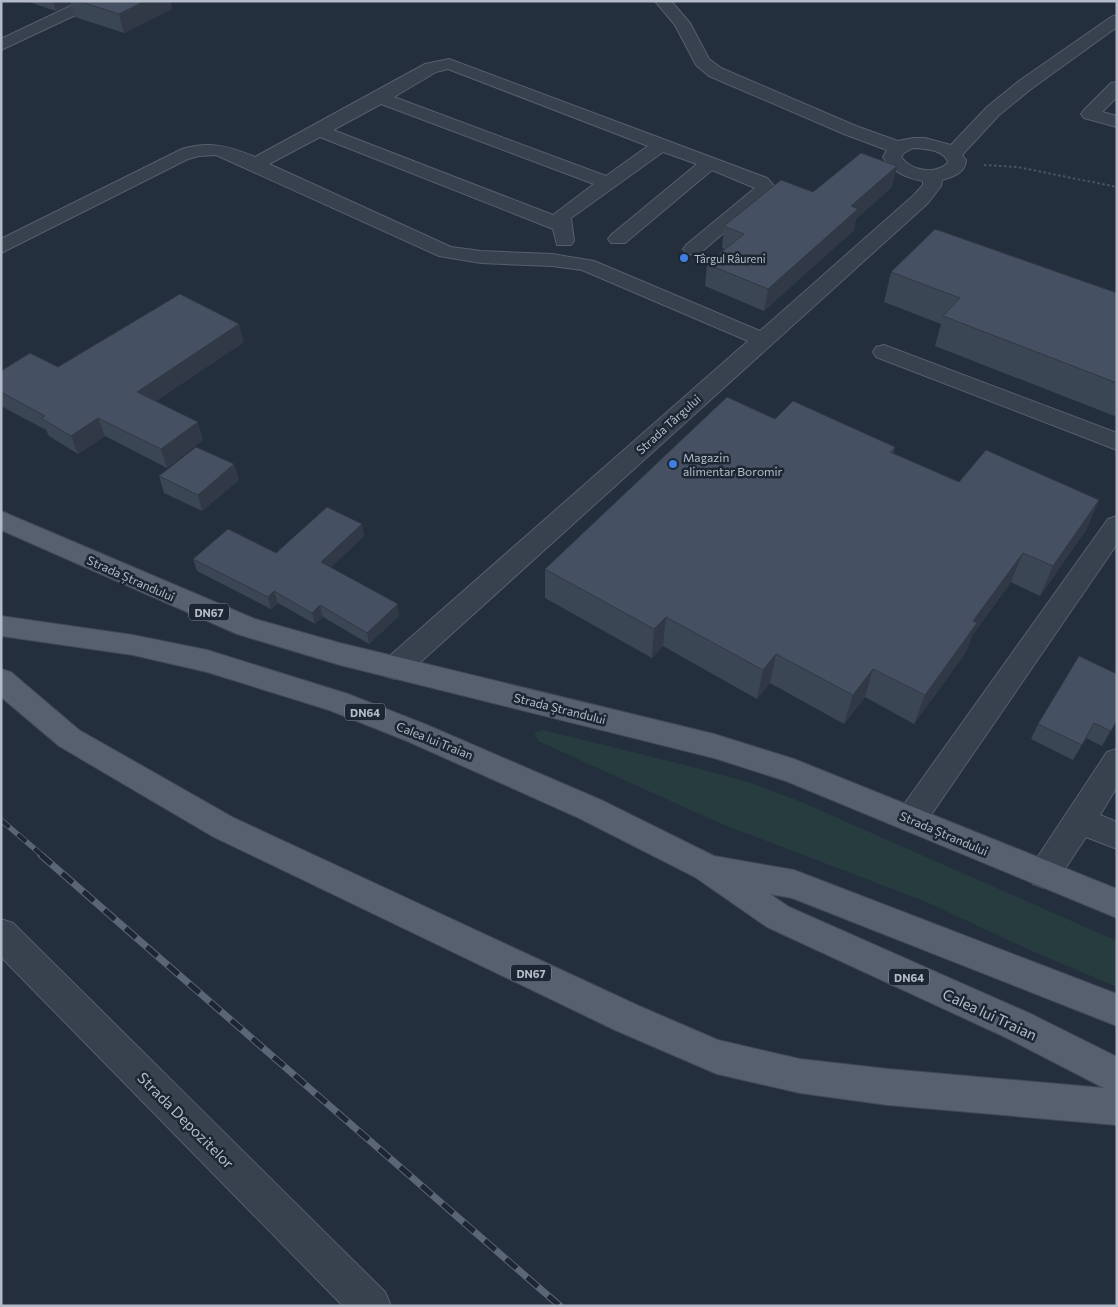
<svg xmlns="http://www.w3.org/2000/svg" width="1118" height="1307" font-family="Commissioner,sans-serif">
<rect width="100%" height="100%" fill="#242f3e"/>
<!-- green -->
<path fill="#263c3f" d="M543,730L685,765L748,782L799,801L1117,941V987L1041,955L924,901L717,822L538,741L534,732Z"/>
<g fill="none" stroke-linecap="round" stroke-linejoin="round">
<defs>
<path id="minor" d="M81,1H101L99,4L1,50V39Z
M655,1H671L690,23L709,59L721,68L856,126L898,141L913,138H925L951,145L987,107L1019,81L1111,17L1117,15V27L1031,89L999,115L962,155L966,160C966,173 952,177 942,180L941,186L928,203L405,676L395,679L385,676L381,668L385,660L748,341L582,270L552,266L481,263L439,256L216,155L199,156L188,159L1,253V239L182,149C209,141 229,146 255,157L425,64L449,59L767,178L774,186L773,191L700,253L693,255L686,253L683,249L686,245L755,188L712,170L625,243H611L608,239L611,235L697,164L663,152L571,218L574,241L571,245H557L553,229L320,137L269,164L451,247L481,251L552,254L594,261L760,331L914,195L923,185V181C905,177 894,173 883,157L887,150L844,134L709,76L696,65L675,25ZM448,69L648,146L606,176L394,97L436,72ZM381,104L594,184L553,215L333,130ZM913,148C925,149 945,149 948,163C934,175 912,171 901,157L904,153Z
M1117,82V97L1102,112L1117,116V127L1084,118L1081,114L1084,110L1111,83Z
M884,345L1117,433V450L876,357L873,352L876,347Z
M1117,516V544L922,828L911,832L900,828L896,819L900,810L1108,519Z
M1117,749V787L1100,815L1117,822V849L1086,837L1055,884L1044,888L1033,884L1028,874L1033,864L1107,752Z
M1,919L13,923L385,1292L391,1306H343L1,957Z"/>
<path id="major" d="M1,511L255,619L340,643L714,734L794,759L1117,889V918L786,781L714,758L340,665L237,634L1,530Z
M1,616L133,635L207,650L348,694L427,725L601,800L714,856L794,870L1117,994V1026L792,898L770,894L789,907L1031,1014L1117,1057V1125L888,1105L800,1093L717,1074L615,1030L212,836L59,746L1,697V669L11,672L79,730L234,818L639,1006L718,1040L800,1059L888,1069L1104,1088L1007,1038L767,927L695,877L579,818L407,741L329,710L207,672L133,655L1,636Z"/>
</defs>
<!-- minor casing -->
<use href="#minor" stroke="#565f6c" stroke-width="2"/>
<!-- major casing -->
<use href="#major" stroke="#414a57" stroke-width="2"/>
<!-- path -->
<path stroke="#44595c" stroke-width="2" stroke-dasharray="2.5 2.5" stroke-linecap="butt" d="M984,165L1017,167L1117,187"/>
<!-- minor -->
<use href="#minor" fill="#38414e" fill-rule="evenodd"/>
<!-- major -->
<use href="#major" fill="#56606e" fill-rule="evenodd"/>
<defs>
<path id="rail-far1" d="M1,820L43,856"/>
<path id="rail" d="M41,855L560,1306"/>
</defs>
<!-- rail-far1 casing -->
<use href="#rail-far1" stroke="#5a6575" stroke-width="5.5"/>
<!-- rail casing -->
<use href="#rail" stroke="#5a6575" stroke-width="7"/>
<!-- rail-far1 -->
<use href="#rail-far1" stroke="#1d2633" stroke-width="4" stroke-dasharray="11" stroke-linecap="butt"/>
<!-- rail -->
<use href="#rail" stroke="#1d2633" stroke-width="5" stroke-dasharray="14" stroke-linecap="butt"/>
</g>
<!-- wall -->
<path fill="#3b4654" d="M26,1H170L172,9L124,33L75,17L71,4L56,11Z
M892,187L856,219L854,230L764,311L705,286L707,264L725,249L722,248L724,226L813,192Z
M891,272L1117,293V417L935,346L941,324L884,302Z
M244,342L156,401L203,440L167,468L105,436L78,454L49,436L46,430L1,406V371L58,367Z
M775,419L895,447L893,453L959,482L1099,500L1086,530L1040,596L1011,582L972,636L966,652L914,724L865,697L844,724L770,683L757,699L663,646L652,658L545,598V569Z
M234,464L239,480L202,511L164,493L159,476Z
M362,524L364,536L331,567L399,616L369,644L323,617L315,624L278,603L271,609L197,571L193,559L276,553Z
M1117,720L1102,746L1086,738L1073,760L1031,739L1038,724Z"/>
<!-- shaded-wall -->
<path fill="#303945" d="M53,1H71V4L56,11Z
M145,1H170L172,9L124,33L119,14Z
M897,166L892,187L856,219L854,230L764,311L768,289L851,206Z
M239,324L244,342L143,410L137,392Z
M98,418L105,436L78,454L71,436Z
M198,422L203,440L167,468L161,449Z
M234,464L239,480L202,511L198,495Z
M1099,500L1086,530L1040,596L1053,566Z
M362,524L364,536L324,574L321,562Z
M1023,553L1011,582L972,636L966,652L914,724L925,695L973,621Z
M274,591L278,603L271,609L268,597Z
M398,604L399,616L369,644L367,633Z
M320,605L323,617L315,624L312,613Z
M666,617L663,646L652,658L654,629Z
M776,654L770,683L757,699L763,670Z
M873,669L865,697L844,724L853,695Z"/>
<!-- building -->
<path fill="#455162" stroke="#303945" d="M78,1H145L119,14Z
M861,153L897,166L851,206L858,209L768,289L707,264L744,234L724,226L781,180L813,192Z
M935,229L1117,293V383L943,316L960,298L891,272Z
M180,294L239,324L137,392L198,422L161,449L98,418L71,436L41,418L45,416L1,392V371L30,353L58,367Z
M727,397L775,419L793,401L895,447L890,452L959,482L986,450L1099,500L1053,566L1023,553L973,621L977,623L925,695L873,669L853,695L776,654L763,670L666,617L654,629L545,569Z
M196,447L234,464L198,495L159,476Z
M327,507L362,524L321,562L398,604L367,633L320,605L312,613L274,591L268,597L193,559L228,529L276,553Z
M1079,656L1117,674V720L1111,731L1094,723L1082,745L1038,724Z"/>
<!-- markers -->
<g fill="#3f7fe0" stroke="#1d2633" stroke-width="2">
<circle cx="684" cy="258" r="5"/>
<circle cx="673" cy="464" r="5"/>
</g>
<g text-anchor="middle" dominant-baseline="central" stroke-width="5" stroke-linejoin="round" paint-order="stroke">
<!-- far-poi labels -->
<g font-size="11" fill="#b4bcc9" stroke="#1d2633" text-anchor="start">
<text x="694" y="258">Târgul Râureni</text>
</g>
<!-- shield labels -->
<g fill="#1d2633" stroke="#878f9c" stroke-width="1">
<rect x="189" y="603.5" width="40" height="17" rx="4"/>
<rect x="345" y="703.5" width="40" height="17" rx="4"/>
<rect x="511" y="964.5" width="40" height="17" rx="4"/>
<rect x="889" y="968.5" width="40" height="17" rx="4"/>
</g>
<g font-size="11" font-weight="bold" fill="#b4bcc9">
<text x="209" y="612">DN67</text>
<text x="365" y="712">DN64</text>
<text x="531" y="973">DN67</text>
<text x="909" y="977">DN64</text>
</g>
<!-- street labels -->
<g font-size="12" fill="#b4bcc9" stroke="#1d2633">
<text transform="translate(668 424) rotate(-42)">Strada Târgului</text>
<text transform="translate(131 578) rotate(24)">Strada Ștrandului</text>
<text transform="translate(560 708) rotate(14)">Strada Ștrandului</text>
<text transform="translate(435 740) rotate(22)">Calea lui Traian</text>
<text transform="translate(944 833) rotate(23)">Strada Ștrandului</text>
</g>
<!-- poi labels -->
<g font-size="12" fill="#b4bcc9" stroke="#1d2633" text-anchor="start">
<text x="683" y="457">Magazin<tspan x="683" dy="14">alimentar Boromir</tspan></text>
</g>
<!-- near-street labels -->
<g font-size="15" fill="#b4bcc9" stroke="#1d2633">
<text transform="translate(990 1014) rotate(25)">Calea lui Traian</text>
<text transform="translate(186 1120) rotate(45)">Strada Depozitelor</text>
</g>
</g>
<!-- border -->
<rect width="1118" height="1307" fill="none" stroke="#b4bcc9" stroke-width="5"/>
</svg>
